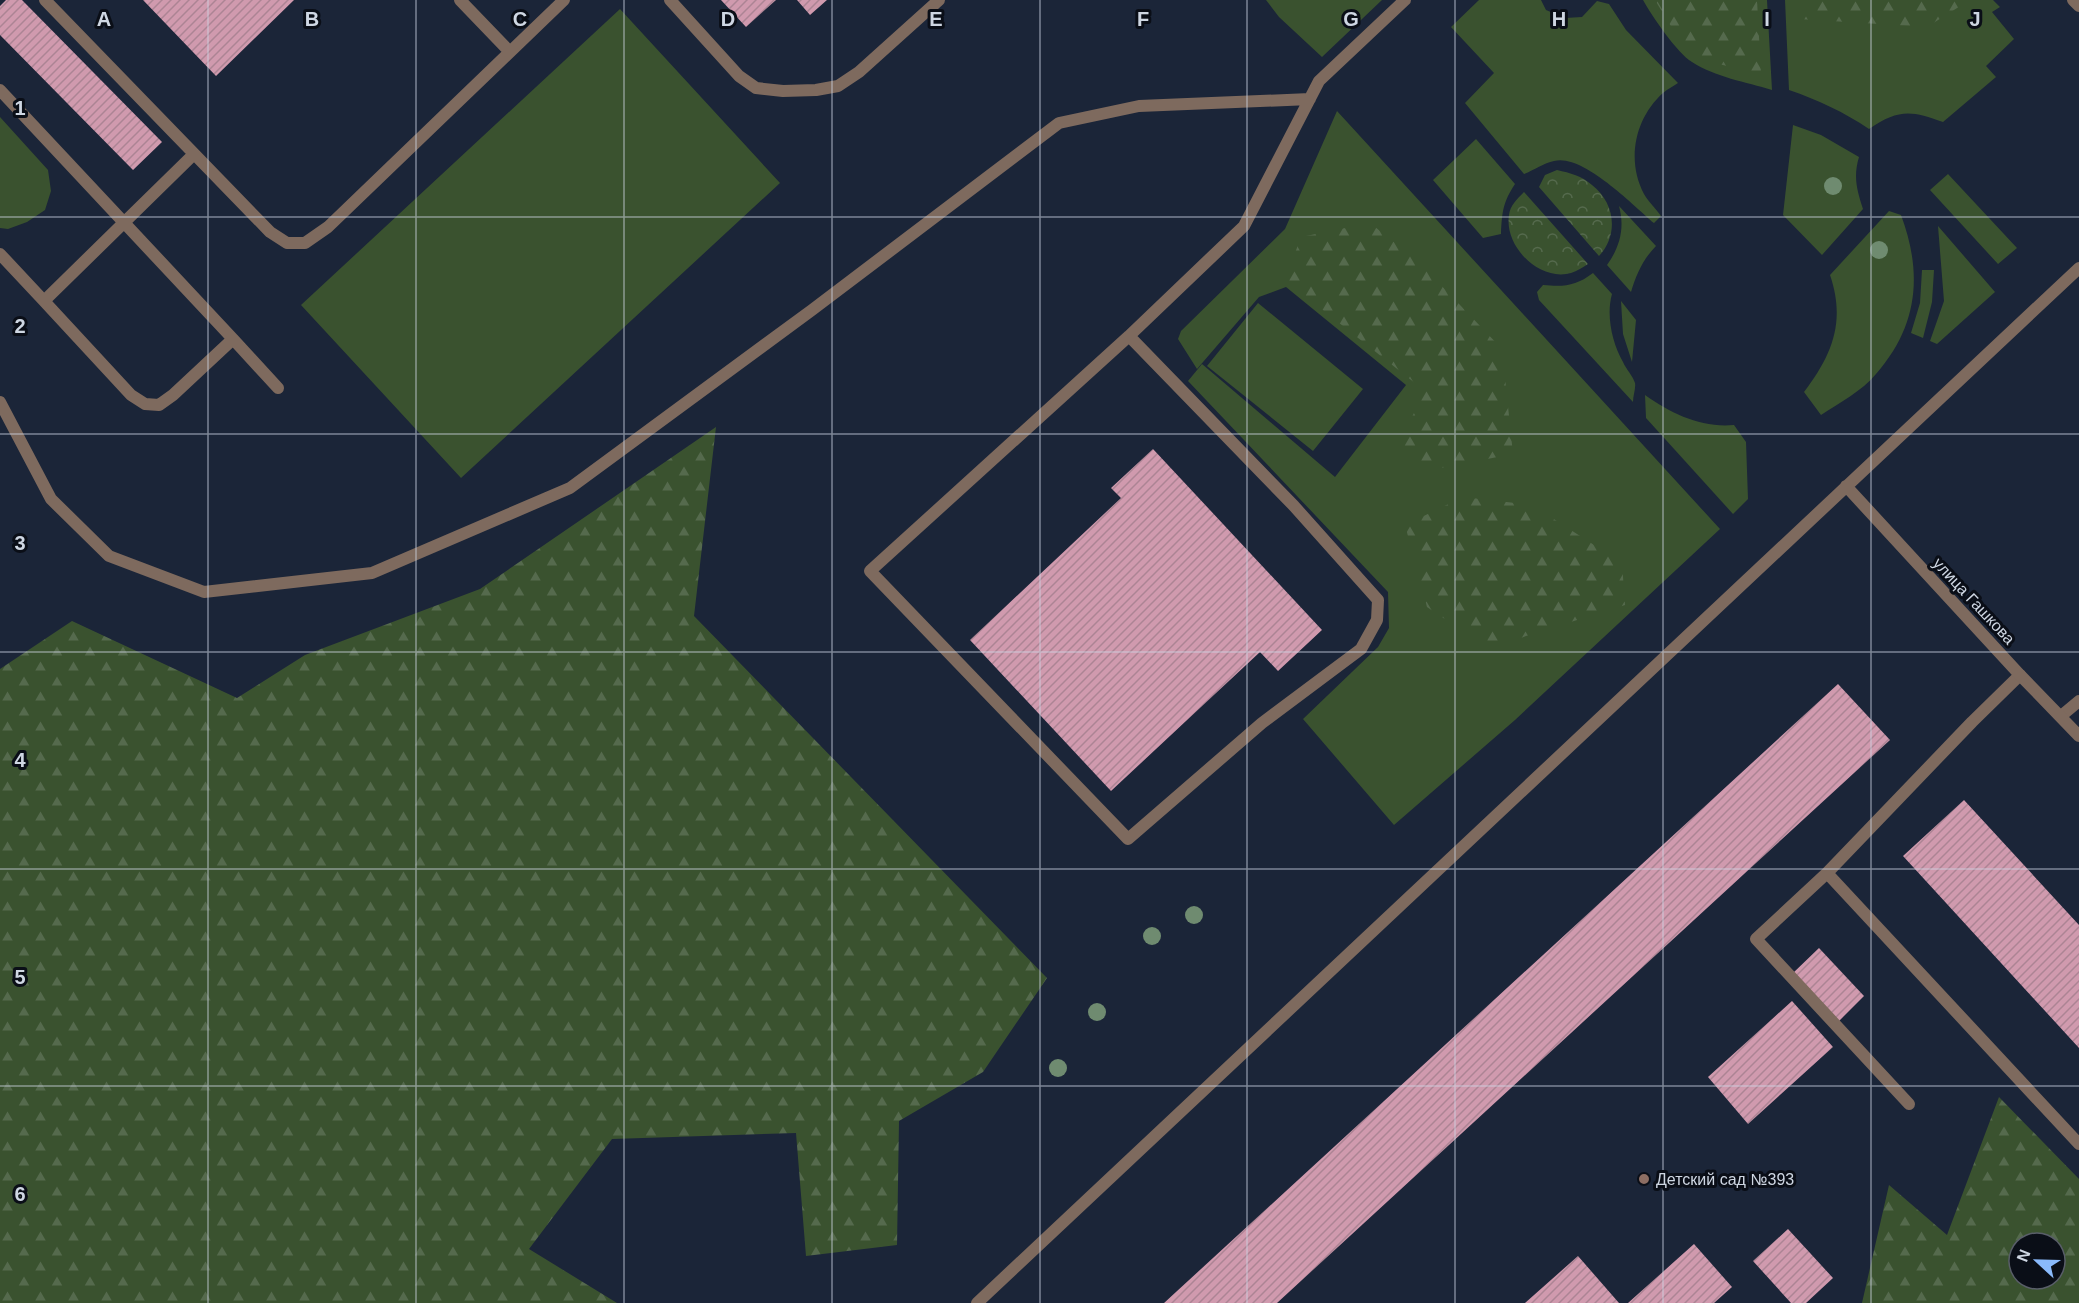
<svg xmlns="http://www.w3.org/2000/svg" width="2079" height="1303" font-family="Arial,sans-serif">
<defs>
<pattern id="forest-firs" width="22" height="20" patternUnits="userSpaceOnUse" patternTransform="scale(1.5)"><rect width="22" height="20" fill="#3a522f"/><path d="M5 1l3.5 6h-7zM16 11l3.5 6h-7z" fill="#556a4d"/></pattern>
<pattern id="park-crowns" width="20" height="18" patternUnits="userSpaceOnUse" patternTransform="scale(1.5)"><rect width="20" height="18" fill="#3a522f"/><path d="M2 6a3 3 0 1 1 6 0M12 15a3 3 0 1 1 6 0" fill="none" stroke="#556a4d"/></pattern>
<pattern id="building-hatch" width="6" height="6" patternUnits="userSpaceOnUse" patternTransform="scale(1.5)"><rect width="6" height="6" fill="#d09aae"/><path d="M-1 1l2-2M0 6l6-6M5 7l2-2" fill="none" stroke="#ac8494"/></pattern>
</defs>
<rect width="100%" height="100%" fill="#1b2538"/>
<!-- green -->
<path fill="#3a522f" d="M1266,0H1382L1322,57L1279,17Z
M1479,0H1541L1546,10L1565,18L1582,17L1597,1L1609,4L1626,30L1678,83C1674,86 1667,89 1663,93C1635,118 1626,160 1644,194C1648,201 1656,209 1661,216L1654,223C1633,205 1582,153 1554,161C1544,163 1534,170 1524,174L1465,103L1494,73L1451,27Z
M1643,0H1767L1772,90C1746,82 1715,77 1692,62C1677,53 1652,16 1643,0Z
M1785,0H1993L2000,7L1992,12L2014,39L1986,66L1996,77L1943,122C1911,110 1898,109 1869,129C1844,112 1818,100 1789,90Z
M620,9L780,183L461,478L301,305Z
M1337,111L1720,529L1515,720L1394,825L1303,719L1378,647L1389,628L1388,592L1188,381L1202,364L1335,477L1406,385L1286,287L1259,297L1197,369L1178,339L1181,331L1285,229Z
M0,117L48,170L51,191L45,210L27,222L8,229L0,228Z
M1793,125L1821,135L1859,157C1853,177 1857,190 1863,209L1822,255L1783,215Z
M1476,139L1515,184C1503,202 1502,212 1501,234L1483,238L1433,180Z
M1948,174L2017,248L1998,264L1930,190Z
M1619,206L1656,246C1643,259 1636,275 1631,292L1607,265C1620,247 1625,228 1619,206Z
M1889,211L1901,215C1923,274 1918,326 1876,374C1862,391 1839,403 1821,415L1804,392C1832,355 1846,322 1830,275Z
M1938,226L1995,292L1937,344L1930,341L1944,301Z
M1922,270H1934L1932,302L1923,338L1911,333L1920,303Z
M1593,273L1612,294C1606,315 1612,343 1623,362C1626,369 1633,376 1635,383C1636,388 1633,396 1633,402L1539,300L1537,292L1543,285C1564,287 1576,286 1593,273Z
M1621,301L1636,320L1632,362L1623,334Z
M1258,303L1363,389L1313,451L1207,366Z
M1645,395C1672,414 1701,428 1734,425L1746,442L1748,499L1733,514L1646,418Z"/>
<!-- forest -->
<path fill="url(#forest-firs)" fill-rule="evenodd" d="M1655,0H1757L1761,74L1706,61L1672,28Z
M1798,0H1965V3L1927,27L1799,19Z
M1370,223L1418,261L1502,349L1513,454L1425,471L1398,445L1425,391L1285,280L1301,237Z
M716,427L694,616L1047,978L983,1072L899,1121L897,1245L806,1256L796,1133L612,1139L529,1249L617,1303H0V669L72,621L237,698L305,655L480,589Z
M1463,497L1532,505L1622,563L1625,605L1526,636L1491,650L1427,607L1405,525Z
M1999,1097L2079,1179V1303H1862L1889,1185L1947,1235ZM2019,1243H2055V1279H2019Z"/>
<!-- park -->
<path fill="url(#park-crowns)" d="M1557,170C1570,173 1582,176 1592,185C1615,203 1619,234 1599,256L1539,187L1545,175Z
M1524,192L1588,264C1583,267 1577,271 1571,273C1540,282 1504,247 1509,215C1510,206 1517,199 1524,192Z"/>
<!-- building -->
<path fill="url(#building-hatch)" d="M6,0H22L162,142L133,170L0,35V6Z
M143,0H294L216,76Z
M721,0H776L746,27Z
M797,0H827L810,15Z
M1153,449L1322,630L1278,671L1260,652L1111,791L970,640L1121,498L1111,488Z
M1838,684L1890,740L1277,1303H1164Z
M1964,800L2079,925V1048L1903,856Z
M1819,948L1864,996L1837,1023L1792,974Z
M1792,1001L1833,1047L1748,1124L1708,1077Z
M1788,1229L1833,1278L1806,1303H1791L1753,1261Z
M1694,1244L1732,1287L1714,1303H1628Z
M1578,1256L1619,1303H1525Z"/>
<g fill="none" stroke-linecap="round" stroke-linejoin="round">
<!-- lane -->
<path stroke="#7e6a5e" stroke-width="12" d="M45,0L270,232L287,243H305L328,227L564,0
M460,0L510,52
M670,0L739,76L756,88L783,91L816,90L838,86L859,72L939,0
M0,90L233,339L173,395L159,405L145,404L131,395L44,301
M0,254L44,301L194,154
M1129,336L1294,506L1378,600L1377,620L1361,649L1262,723L1128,839L870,571L1129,336L1244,226L1319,81L1405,0
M233,339L278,388
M0,402L51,499L109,556L204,592L372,573L570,488L812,310L1059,123L1139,106L1310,99
M2061,716L2079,701
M1827,873L2079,1144
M1909,1104L1756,939L1827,873L1972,722L2020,675"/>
<!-- street -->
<path stroke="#7e6a5e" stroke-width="12" d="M2073,0L2079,6
M1846,486L2020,675L2079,736
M977,1303L2079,268"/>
</g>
<!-- trees -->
<g fill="#6f8b70">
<circle cx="1833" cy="186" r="9"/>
<circle cx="1879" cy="250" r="9"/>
<circle cx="1194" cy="915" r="9"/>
<circle cx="1152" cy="936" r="9"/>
<circle cx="1097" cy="1012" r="9"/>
<circle cx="1058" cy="1068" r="9"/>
</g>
<!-- grid -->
<path fill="none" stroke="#cfd7e3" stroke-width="1.5" stroke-opacity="0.55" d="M208,0V1303M416,0V1303M624,0V1303M832,0V1303M1040,0V1303M1247,0V1303M1455,0V1303M1663,0V1303M1871,0V1303M0,217H2079M0,434H2079M0,652H2079M0,869H2079M0,1086H2079"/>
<!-- markers -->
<circle fill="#8d6e63" stroke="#0a0e17" stroke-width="2" cx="1644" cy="1179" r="6"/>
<g text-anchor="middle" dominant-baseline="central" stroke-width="6" stroke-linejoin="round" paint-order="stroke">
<!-- street labels -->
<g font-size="16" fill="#cfd7e3" stroke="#0a0e17">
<text transform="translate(1974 601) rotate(47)">улица Гашкова</text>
</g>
<!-- poi labels -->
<g font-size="16" fill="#cfd7e3" stroke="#0a0e17" text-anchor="start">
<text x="1656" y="1179">Детский сад №393</text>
</g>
</g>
<g font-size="20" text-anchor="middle" font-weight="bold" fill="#cfd7e3" stroke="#0a0e17" stroke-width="6" stroke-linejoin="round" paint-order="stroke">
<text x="104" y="26">A</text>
<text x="312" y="26">B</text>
<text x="520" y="26">C</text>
<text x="728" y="26">D</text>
<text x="936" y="26">E</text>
<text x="1143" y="26">F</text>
<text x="1351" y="26">G</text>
<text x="1559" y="26">H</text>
<text x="1767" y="26">I</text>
<text x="1975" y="26">J</text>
<text x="20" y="115">1</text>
<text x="20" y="333">2</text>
<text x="20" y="550">3</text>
<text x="20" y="767">4</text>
<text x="20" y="984">5</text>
<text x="20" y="1201">6</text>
</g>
<!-- north arrow -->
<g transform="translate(2037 1261) rotate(292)"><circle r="28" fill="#0a0e17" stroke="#595e69" stroke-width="1.5"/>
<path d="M0-4.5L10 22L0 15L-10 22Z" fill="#8abafc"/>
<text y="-9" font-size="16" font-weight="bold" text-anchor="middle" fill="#cfd7e3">N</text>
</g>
</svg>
